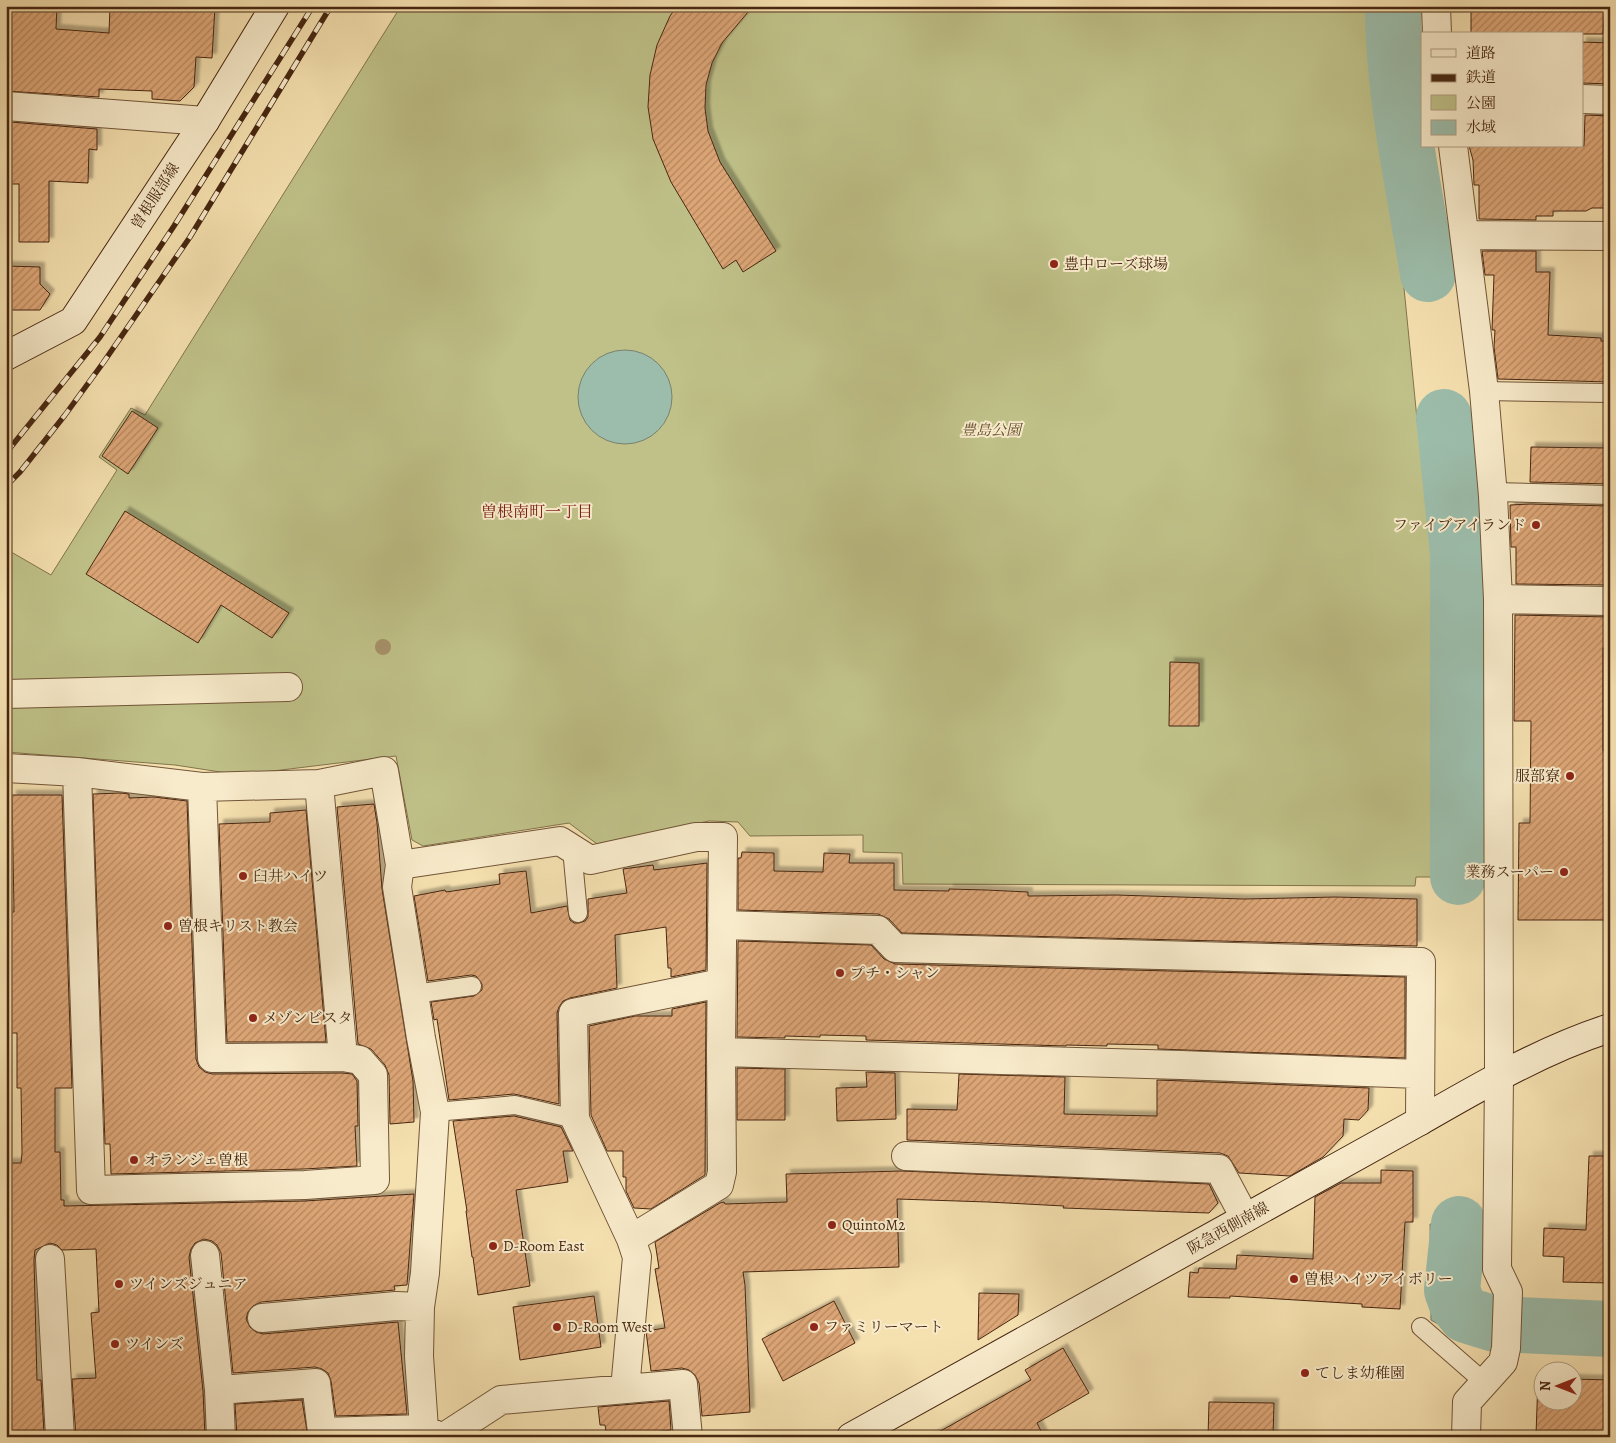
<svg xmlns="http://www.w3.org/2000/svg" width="1616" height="1443" font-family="Alegreya,'Noto Serif JP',serif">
<defs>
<pattern id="building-hatch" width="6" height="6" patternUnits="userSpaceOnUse" patternTransform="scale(1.25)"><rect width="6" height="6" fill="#dda677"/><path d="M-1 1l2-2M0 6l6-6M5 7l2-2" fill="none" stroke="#b58760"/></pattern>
<filter id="shadow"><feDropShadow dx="4.5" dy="-4.5" stdDeviation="1" flood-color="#0004"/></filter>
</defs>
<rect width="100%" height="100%" fill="#f5e0af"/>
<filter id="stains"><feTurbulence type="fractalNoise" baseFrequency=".004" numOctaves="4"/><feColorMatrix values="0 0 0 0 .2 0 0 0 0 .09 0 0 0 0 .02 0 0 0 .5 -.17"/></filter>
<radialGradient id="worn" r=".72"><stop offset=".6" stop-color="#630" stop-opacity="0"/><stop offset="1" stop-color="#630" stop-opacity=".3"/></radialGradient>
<!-- green -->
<path fill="#bfc188" stroke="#83744c" d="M401,6H1376V47L1403,278L1417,419L1432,529L1431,877H1416L1415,886L903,884L902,853L863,852V835L750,836L738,822L709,821L597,844L569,823L423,846L412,840L396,756L240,775L175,765L6,752V549L51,575L117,470L99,457L131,408L145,415Z"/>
<!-- water -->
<path fill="#9cbdab" stroke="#7a816d" d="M578 397a47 47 0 1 1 94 0a47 47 0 1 1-94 0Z
M1430,1224H1459L1471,1234V1293L1495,1308V1343C1472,1343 1451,1331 1431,1320Z"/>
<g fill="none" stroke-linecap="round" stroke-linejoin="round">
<!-- river -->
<path stroke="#9cbdab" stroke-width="56" d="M1393,6C1393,95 1414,186 1428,274
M1444,417L1458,554V877
M1459,1224L1452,1290L1457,1304L1466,1315L1495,1324L1610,1329"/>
</g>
<!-- building -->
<path fill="url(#building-hatch)" stroke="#472711" filter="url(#shadow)" d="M6,6H57L56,29L109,33L110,6H215L212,58L196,57L194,87L180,101L152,99V91L99,89V97L6,91Z
M677,6H753L722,43L712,63L706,85L705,108L708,131L720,162L776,251L743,272L736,260L723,269L671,182L653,139L648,107L650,75L657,45L670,16Z
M1471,6H1605L1603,34H1471Z
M1582,42L1610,43V84L1582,83Z
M1585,115L1610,116V208H1592L1586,211H1553V216H1536V220L1479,219V185H1474L1473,160L1469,146H1584Z
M10,122L97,129V150L89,149L88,183L49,181V242H19V184H9Z
M1482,251H1536V272H1550L1548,335L1601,338V341H1610V382L1498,379L1494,347L1495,330H1492L1494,275H1485Z
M6,266L40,267V284L50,294L40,310H6Z
M132,411L158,428L128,474L102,456Z
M1531,447L1610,448V484L1530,482Z
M1530,504L1610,506V585L1516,584V547H1511L1510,505Z
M125,511L289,613L272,638L221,605L198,643L86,574Z
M1515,615L1610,617V648H1603V751H1610V920H1518L1519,823H1530L1531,721H1514Z
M1170,662L1199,663V726H1169Z
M121,793L129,794V798L154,797L187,801L196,1059L199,1067L205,1072L212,1074L342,1073L352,1074L357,1081L358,1126H355L357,1166L304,1169L111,1174L110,1144H105L93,794Z
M12,795H62L72,1088H55V1152H60L61,1200H64V1206L305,1201L414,1194L407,1285L394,1286L395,1290L261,1302L253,1306L248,1312L246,1319L250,1327L256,1332L263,1334L398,1322L407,1414L336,1416L331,1381L328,1373L322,1369L315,1367L233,1373L221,1253L217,1245L212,1241L204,1239L195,1243L191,1249L189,1257L203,1391L205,1437H76L72,1379L96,1378L91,1313L99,1312L96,1249L62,1250L57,1245L50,1243L35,1250L34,1260L37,1380H41L44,1433H6V1163H21L22,1153L21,1088H17V1033H6V912H14Z
M374,804L377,823L382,889L413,1081L414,1122L390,1124L389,1075L385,1065L371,1049L358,1044L337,807Z
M306,810L326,1042H227L219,824L270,822V813Z
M742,852L774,853V871L823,872L824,853L850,854L849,863H894V890L949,891V889L986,890L1028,892V896L1116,895L1244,899L1335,897L1417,899V946L902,933L889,919L878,914L738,910V858H741Z
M707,863L706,970L671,977V968H668L666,927L615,935L617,988L570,998L563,1001L559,1007L557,1013L559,1104L514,1094L449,1100L437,1019L434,1020L431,1002L474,996L482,990V984L476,976L471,975L428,981L414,896L445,890L446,892L500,884L499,874L526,871L531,913L567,906L570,920L574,923H579L585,921L588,917V899L627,893L623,869L653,865L654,870Z
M738,941L871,945L884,959L895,964L1405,977V1058L1158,1049V1045L1107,1044V1046L1066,1045V1046L866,1040V1036L820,1035V1037L785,1036V1038L737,1037Z
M706,1002L705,1175L651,1209L634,1208L626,1191V1177H623V1151H607L591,1115L589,1026L635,1016H672V1009Z
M737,1068L785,1069V1120H737Z
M866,1072L895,1073L896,1119L837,1121L836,1088L867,1087Z
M959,1074L1065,1077L1064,1114L1157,1116V1080L1369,1088L1368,1110L1359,1120L1344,1119L1343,1136L1323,1157L1290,1176L1239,1173L1228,1156L1220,1153L907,1140V1109L957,1110Z
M514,1116L561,1127L573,1151H563L568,1182L516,1190L530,1286L478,1295L473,1257H472L466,1211H467L453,1121Z
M1589,1156H1610V1283L1563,1282L1564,1257L1543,1256L1544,1228L1586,1230Z
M1381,1170L1413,1171V1222H1405L1400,1309L1362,1307V1304L1230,1296V1298L1188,1297L1190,1272L1198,1273L1199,1268L1236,1269L1237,1255L1313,1259L1315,1197L1341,1183H1381Z
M902,1171L1209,1184L1218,1203L1209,1213L1063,1208L1064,1206L988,1202L897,1199L899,1267L743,1272L745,1285L750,1412L702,1416L699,1383L695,1375L689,1370L682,1368L651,1371L646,1331L665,1328L655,1269L659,1268L655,1242L720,1203L724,1202L725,1204L787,1202L786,1174Z
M979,1293L1019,1294L1018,1315L978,1340Z
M594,1296L601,1347L520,1360L513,1307Z
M834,1301L855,1343L783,1381L762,1339Z
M1063,1348L1089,1393L1037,1423L1044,1437H930L1031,1380L1025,1370Z
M1538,1378H1544V1400H1574V1379L1610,1380V1437L1536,1435Z
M302,1400L308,1437H237L235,1404Z
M669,1401L671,1430L607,1437L605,1425H600L598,1407Z
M1209,1402L1274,1403L1273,1437H1208Z"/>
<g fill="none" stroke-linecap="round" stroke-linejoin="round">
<defs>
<path id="lane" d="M1484,391L1610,393
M1493,492L1610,495
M572,849L578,913
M414,994L472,986
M435,1112L515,1105L575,1119
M1421,1327L1484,1382"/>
<path id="street" d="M1436,6L1437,34
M1582,99L1610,100
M6,106L205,121
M1453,146L1484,391L1493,496L1498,599L1499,1076L1497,1269L1508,1292L1506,1348L1503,1362L1467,1402L1466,1437
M1465,235L1610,236
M1498,599L1610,601
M6,694L288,687
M6,768L77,772L202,787L319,784L384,771L400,865L560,841L590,860L696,837H723L721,1052L722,1172L719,1185L631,1239L637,1257L625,1389
M77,772L91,1190L305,1185L375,1180L373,1075L360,1060L343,1057L319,784
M202,787L212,1058L343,1057
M400,865L397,887L421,1038L435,1112L425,1273L420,1307L419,1356L424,1429
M722,925L878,930L895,948L1421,962L1420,1121
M721,1052L1181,1065L1419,1074
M906,1156L1219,1169L1245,1218
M631,1239L575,1119L573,1013L721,983
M205,1255L219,1390L221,1437
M50,1259L60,1437
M262,1318L396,1306L420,1307
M219,1390L316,1383L322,1432L424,1429L440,1437
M444,1437L501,1400L683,1384L688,1437"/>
<path id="secondary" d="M6,356L73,321L205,121L275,6
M851,1437L1420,1121C1481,1086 1542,1050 1610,1028"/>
</defs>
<!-- lane casing -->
<use href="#lane" stroke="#725538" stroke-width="20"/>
<!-- street casing -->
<use href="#street" stroke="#725538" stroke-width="30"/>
<!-- secondary casing -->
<use href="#secondary" stroke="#472711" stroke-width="30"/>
<!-- lane -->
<use href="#lane" stroke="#f8ebcb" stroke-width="18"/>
<!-- street -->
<use href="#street" stroke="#f8ebcb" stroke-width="28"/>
<!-- secondary -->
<use href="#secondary" stroke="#f8ebcb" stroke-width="28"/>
<defs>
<path id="rail" d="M6,453L100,337L174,226L313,6
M6,486L20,472L65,415L103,363L190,237L331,6"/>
</defs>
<!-- rail casing -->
<use href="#rail" stroke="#472711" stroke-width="5.5"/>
<!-- rail -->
<use href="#rail" stroke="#f8ebcb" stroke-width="4" stroke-dasharray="11" stroke-linecap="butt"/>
</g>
<!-- trees -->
<circle fill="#a69069" cx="383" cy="647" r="8"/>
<!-- markers -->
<g fill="#8f2418" stroke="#f8ebcb" stroke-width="2">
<circle cx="1054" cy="264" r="5"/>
<circle cx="1536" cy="525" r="5"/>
<circle cx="1570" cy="776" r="5"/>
<circle cx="1564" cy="872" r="5"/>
<circle cx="243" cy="876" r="5"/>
<circle cx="168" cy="926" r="5"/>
<circle cx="840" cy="973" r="5"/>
<circle cx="253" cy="1018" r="5"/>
<circle cx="134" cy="1160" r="5"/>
<circle cx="832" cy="1225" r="5"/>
<circle cx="493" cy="1246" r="5"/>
<circle cx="1294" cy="1279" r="5"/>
<circle cx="119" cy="1284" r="5"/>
<circle cx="557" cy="1327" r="5"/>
<circle cx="814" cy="1327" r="5"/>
<circle cx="115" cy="1344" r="5"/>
<circle cx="1305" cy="1373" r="5"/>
</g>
<g text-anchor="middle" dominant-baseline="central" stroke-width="4" stroke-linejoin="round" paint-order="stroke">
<!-- street labels -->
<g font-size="15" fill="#472711" stroke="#f8ebcb">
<text transform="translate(155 196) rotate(-57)">曽根服部線</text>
<text transform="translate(1228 1228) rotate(-29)">阪急西側南線</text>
</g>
<!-- poi labels -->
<g font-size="15" fill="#472711" stroke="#f8ebcb" text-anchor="start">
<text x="1064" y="264">豊中ローズ球場</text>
<text x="1526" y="525" text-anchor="end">ファイブアイランド</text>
<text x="1560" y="776" text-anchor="end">服部寮</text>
<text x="1554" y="872" text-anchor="end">業務スーパー</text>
<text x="253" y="876">臼井ハイツ</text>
<text x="178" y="926">曽根キリスト教会</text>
<text x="850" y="973">プチ・シャン</text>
<text x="263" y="1018">メゾンビスタ</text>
<text x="144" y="1160">オランジェ曽根</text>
<text x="842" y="1225">QuintoM2</text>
<text x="503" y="1246">D-Room East</text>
<text x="1304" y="1279">曽根ハイツアイボリー</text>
<text x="129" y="1284">ツインズジュニア</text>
<text x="567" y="1327">D-Room West</text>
<text x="824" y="1327">ファミリーマート</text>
<text x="125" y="1344">ツインズ</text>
<text x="1315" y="1373">てしま幼稚園</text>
</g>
<!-- park labels -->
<g font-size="15" font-style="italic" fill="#654e2f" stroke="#f8ebcb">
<text x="991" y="430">豊島公園</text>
</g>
<!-- neighbourhood labels -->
<g font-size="16" fill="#7a1f14" stroke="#f8ebcb">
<text x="537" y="512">曽根南町一丁目</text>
</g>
</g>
<!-- margin -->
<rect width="1616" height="1443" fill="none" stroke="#f5e0af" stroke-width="25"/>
<rect x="8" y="8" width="1601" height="1428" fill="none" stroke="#472711" stroke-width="2.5"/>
<rect x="12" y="12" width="1591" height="1418" fill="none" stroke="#472711"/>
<!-- legend -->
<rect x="1421" y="32" width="162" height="115" fill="#f8ebcb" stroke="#b19d81"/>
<rect x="1431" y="49" width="25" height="8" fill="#f8ebcb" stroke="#b19d81"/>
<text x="1466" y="58" font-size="15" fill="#472711">道路</text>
<rect x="1431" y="74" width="25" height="8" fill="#472711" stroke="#b19d81"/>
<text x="1466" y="82" font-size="15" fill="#472711">鉄道</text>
<rect x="1431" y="95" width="25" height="15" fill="#bfc188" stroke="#b19d81"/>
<text x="1466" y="108" font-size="15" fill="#472711">公園</text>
<rect x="1431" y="120" width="25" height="15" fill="#9cbdab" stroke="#b19d81"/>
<text x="1466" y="132" font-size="15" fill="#472711">水域</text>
<!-- north arrow -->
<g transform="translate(1558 1386) rotate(270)"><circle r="24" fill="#f8ebcb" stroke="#b19d81"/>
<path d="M0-4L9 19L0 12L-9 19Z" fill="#8f2418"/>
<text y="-8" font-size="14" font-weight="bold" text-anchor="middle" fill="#472711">N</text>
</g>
<rect width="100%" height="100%" filter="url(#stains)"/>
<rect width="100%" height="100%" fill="url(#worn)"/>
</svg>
